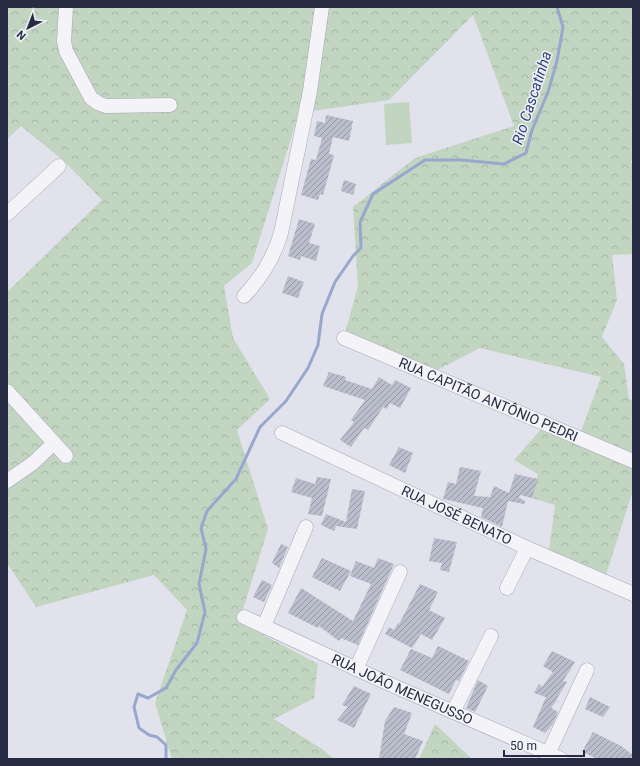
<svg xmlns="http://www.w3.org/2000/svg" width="640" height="766" font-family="Roboto,sans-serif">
<defs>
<pattern id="forest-crowns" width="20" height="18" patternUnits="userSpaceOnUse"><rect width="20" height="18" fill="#c2d5c1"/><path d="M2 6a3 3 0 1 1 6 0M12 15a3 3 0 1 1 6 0" fill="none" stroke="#a7b7a7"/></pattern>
<pattern id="building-hatch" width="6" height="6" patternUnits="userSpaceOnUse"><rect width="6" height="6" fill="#babdcb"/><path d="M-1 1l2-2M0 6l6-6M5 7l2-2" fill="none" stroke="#979aa6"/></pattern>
</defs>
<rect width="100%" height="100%" fill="#e1e2eb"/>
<!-- forest -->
<path fill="url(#forest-crowns)" d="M7,7H633V156L631,163L633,164V254L612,255L617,300L602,337L624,364L629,399L633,401V460L579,437L601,377L480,348L430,374L344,337L358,286L353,207L415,158L514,126L473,15L389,100L299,113L252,263L224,286L233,338L270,399L237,430L268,529L239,622L318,664L314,698L274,719L322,749L334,759H172L155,703L187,610L154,575L36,607L7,563V292L102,200L64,161L21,126L7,139Z
M543,427L633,466V490L605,578L549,550L555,505L532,498L538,474L514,460Z
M435,724L472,759H419Z"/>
<!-- pitch -->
<path fill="#c2d5c1" d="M409,102L412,143L386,145L384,104Z"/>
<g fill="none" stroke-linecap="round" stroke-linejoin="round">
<!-- stream -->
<path stroke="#98a7ce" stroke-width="3" d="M166,759V745L157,737L149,735L139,728L134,707L138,694L148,698L166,688L176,670L197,643L205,612L199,584L206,549L201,528L207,511L236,479L260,427L286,401L308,368L318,345L322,314L335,282L353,256L361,248L360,222L373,194L425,160H461L504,164L526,153L532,130L548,92L557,61L563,27L557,7"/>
</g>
<!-- building -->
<path fill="url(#building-hatch)" d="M326,115L353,121L349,141L333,137L329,154L334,155L323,195L320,194L318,200L301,195L311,159L316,160L322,138L314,136L317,121L325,123Z
M344,180L356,184L353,195L341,191Z
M299,219L315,224L309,243L320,246L316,261L301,256L300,260L288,256Z
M288,276L304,282L298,298L282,293Z
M329,372L346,377L345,380L372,389L379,377L392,385L395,380L411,388L400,408L390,403L387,409L383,407L368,430L364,428L351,447L340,440L354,422L351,420L365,400L323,386Z
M399,447L413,453L405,473L389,465Z
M460,467L481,471L474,496L490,497L494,486L509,493L515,474L538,479L532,498L520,495L519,498L525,501L524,504L508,501L502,527L481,517L483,508L443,499L448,482L456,484Z
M317,477L331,479L322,516L308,514L312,498L291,492L296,478L315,484Z
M352,489L365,491L357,529L336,526L334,531L321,525L326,514L346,522Z
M434,538L457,542L449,572L440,570L442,563L429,561Z
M281,544L288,547L279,568L272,563Z
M322,558L351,571L340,591L312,577Z
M378,558L394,564L358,645L341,638L339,641L319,626L318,628L288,613L301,588L353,621L371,584L350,576L356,561L374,568Z
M262,580L272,585L264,602L253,597Z
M420,584L438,592L429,610L445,618L432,640L421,634L412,648L385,634L389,627L394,630L398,623L399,624Z
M438,646L469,661L459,681L456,680L449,694L400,670L411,649L432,658Z
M552,651L575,662L563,681L567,682L556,700L559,702L556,701L551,708L558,712L553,724L545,733L533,727L546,697L534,693L539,684L542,687L553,672L543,666Z
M478,680L488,686L475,712L466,708Z
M354,686L371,694L354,728L337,720L348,707L342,705Z
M590,697L610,707L603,717L585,709Z
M394,707L412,713L404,734L423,741L415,759H379L385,721Z
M593,732L621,746L633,755V759H598L582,752Z"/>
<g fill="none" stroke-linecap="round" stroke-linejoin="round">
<defs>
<g id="minor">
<path d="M66,7L64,41L66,51L91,98L98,103L106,106L170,105"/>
<path d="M7,214L59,166"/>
<path d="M244,296C262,277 274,258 281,233L310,91L322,7"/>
<path id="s1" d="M344,338L633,461"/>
<path d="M7,391L66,456"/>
<path id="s2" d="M282,433L527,548L633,594"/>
<path d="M7,481L33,463L54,443"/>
<path d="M507,588L527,548"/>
<path id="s3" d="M244,617L387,683L561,759"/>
<path d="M264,626L306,527"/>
<path d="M356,669L400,572"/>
<path d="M453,712L491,636"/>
<path d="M548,754L587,670"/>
</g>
</defs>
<!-- minor casing -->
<use href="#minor" stroke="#a5a8b6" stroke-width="15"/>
<!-- minor -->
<use href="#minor" stroke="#f4f4f8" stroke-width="14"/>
</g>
<g text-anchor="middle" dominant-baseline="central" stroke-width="3" stroke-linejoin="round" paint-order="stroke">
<!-- street labels -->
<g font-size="14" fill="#272c44" stroke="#f0f2f8">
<text stroke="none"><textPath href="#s1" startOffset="157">RUA CAPITÃO ANTÔNIO PEDRI</textPath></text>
<text stroke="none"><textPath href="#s2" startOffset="193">RUA JOSÉ BENATO</textPath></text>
<text stroke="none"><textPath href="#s3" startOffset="174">RUA JOÃO MENEGUSSO</textPath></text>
</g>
<!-- water labels -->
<g font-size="15" font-style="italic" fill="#2d407c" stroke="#f0f2f8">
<text transform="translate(532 98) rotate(-72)">Rio Cascatinha</text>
</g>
</g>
<!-- border -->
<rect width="640" height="766" fill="none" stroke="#272c44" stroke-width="16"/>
<!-- north arrow -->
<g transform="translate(28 28) rotate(222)" stroke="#f0f2f8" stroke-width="3" paint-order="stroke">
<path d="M0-3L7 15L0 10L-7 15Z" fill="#272c44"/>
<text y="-6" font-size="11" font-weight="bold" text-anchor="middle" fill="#272c44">N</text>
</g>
<!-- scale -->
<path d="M504 750v6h80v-6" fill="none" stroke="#272c44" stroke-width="2"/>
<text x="510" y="750" font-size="12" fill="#272c44" stroke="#f0f2f8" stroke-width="3" paint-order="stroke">50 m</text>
</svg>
